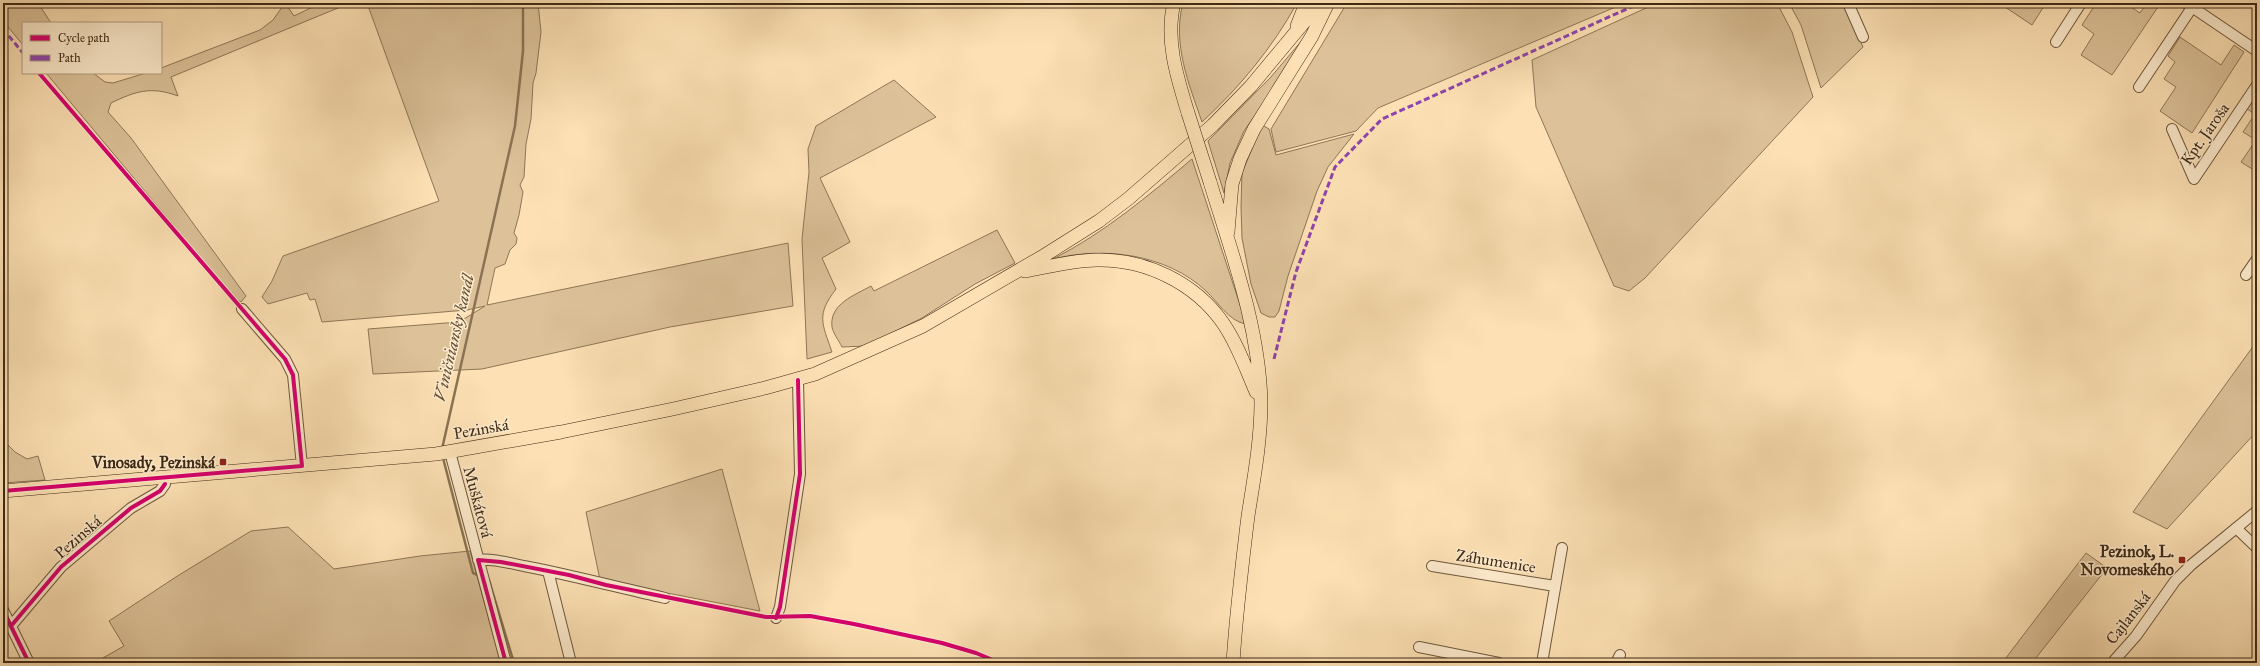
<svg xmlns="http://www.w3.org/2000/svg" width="2260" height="666" font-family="'IM FELL Great Primer',serif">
<rect width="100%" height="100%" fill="#fde1b4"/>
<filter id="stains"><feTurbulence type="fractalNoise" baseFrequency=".005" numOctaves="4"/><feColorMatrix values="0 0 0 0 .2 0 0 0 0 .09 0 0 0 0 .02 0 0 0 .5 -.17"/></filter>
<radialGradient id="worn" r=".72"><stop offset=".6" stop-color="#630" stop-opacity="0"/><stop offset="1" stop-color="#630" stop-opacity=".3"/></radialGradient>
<!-- green -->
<path fill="#ddc299" stroke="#8e7657" d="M3,3H38L51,23H23V45L3,21Z
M285,3L294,16L321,3H350L171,77L178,96C151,86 136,91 111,103L108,112L131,138L246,296L241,302L235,299L46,73H93L105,82L113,83L146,73H161V68L260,30L273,20Z
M367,3H538L541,32L536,73L533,83L531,119L526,144L524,177L520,185L523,192L519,215L514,233L517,238L516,244L510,250L505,264L495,268L487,305L788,243L793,306L670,327L482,369L373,374L368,329L459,322L485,306L467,310L322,322L315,299L310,300L307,293L268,304L262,297L272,281L283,256L439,201Z
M1183,3H1297C1273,47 1239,88 1202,122C1189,84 1172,44 1183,3Z
M1347,3H1625L1378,108L1356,131L1276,152L1271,129Z
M1657,3H1777L1792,32L1813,97L1645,278L1629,291L1614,286L1536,107L1532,60Z
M1789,3H1843L1863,47L1821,88L1801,25Z
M1999,3H2046L2032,25Z
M2087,3H2125L2140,13L2147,3L2160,4L2112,75L2081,55L2094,34L2082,25L2093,8Z
M1309,32L1270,94L1244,131L1230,163L1224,193L1208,141L1270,78Z
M2180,37L2221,65L2234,45L2244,52L2192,133L2160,111L2176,87L2164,79L2175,62L2168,56Z
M894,80L936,117L820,178L850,242L822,258L836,289C816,315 822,323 832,352L807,359L802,239L809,172L808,149L816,126Z
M2257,95V172L2241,162L2256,140L2243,132L2255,114L2247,109Z
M1262,125L1269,129L1276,155L1354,134L1328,167L1317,191L1288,276L1279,311L1275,317H1269L1261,313L1251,284L1242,238L1241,207L1242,173Z
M1192,159L1242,311L1245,324C1228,320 1219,303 1206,291C1167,254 1103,246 1053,259C1104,233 1148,196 1192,159Z
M997,230L1015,263L975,284L922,318L865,346L842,347C839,341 833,333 832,327C829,304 855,295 871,286L874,291Z
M2257,341V431L2167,529L2133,512Z
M3,440L15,452L27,459L38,456L45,480L3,483V463L6,458L3,452Z
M722,469L760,611L600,580L586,512Z
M288,527L334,569L420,556L470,551L501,663H104L101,659L124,646L109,621L179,575L251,531Z
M2086,553L2107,568L2032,663H2002Z"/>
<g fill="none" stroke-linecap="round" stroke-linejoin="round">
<!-- stream -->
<path stroke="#8a7354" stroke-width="2.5" d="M442,449L515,126L523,51V3
M443,458L473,573L480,576
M487,579L489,580L514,663"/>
<defs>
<path id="minor" d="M1848,3L1863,37
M2186,3L2257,51
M2056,42L2081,3
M2139,87L2195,3
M2172,129L2194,179L2257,85
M2246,275L2257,259
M242,309L285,359L293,375L302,466
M450,452L506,663
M2236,528L2257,548
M478,560C494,558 512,564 529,567C575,576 620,588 665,598
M1432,566L1555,586
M548,571L570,659
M3,610L29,663
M776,618L780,607L800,474L798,380
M11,626L61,567L131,508L160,491L165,484V477
M1419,647L1499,663
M1542,663L1562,548
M1616,663L1620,655
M2112,663L2136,636L2175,581L2191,565L2257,511"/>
<path id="major" d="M1174,3C1165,40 1177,77 1188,113
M1297,26L1306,3
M1210,182C1232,254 1259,326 1261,402C1261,440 1254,478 1248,516C1242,565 1236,614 1233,663
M1228,232L1232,184L1240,159L1254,129L1312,36L1328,3
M1025,271C1048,267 1073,260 1097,260C1146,259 1195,283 1223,323C1238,345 1246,369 1256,392
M3,491L436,454L561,432L673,409L765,388L815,374L923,326L1045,255L1099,221L1128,199L1213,125L1251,86L1320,3"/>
</defs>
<!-- minor casing -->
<use href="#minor" stroke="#6e583d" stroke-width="12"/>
<!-- major casing -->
<use href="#major" stroke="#3f2a15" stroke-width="14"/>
<!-- minor -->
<use href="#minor" stroke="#feecce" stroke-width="10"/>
<!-- major -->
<use href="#major" stroke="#fde1b4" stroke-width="13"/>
<defs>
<path id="major-bridge" d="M1188,113L1210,182"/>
</defs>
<!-- major-bridge casing -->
<use href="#major-bridge" stroke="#3f2a15" stroke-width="14" stroke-linecap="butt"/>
<!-- major-bridge -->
<use href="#major-bridge" stroke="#fde1b4" stroke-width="13"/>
<!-- quiet -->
<path stroke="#8e44ad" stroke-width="3" stroke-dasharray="6 3" stroke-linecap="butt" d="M3,29L23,53
M1274,359L1296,272L1335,167L1382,119L1640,3"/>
<defs>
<path id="cycleway" d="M3,491L302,466L293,375L285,359L39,73
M3,610L29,663
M776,618L780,607L800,474L798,380
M11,626L61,567L131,508L160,491L165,484
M506,663L478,560L501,562L569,575L606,585L766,617L810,616L854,624L942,643L976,653L1000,663"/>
</defs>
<!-- cycleway casing -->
<use href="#cycleway" stroke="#feecce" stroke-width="6"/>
<!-- cycleway -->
<use href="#cycleway" stroke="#d6006c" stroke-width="4"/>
</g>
<!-- markers -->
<g fill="#8f2418" stroke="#feecce" stroke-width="1.5">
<rect x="219" y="458" width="8" height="8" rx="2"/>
<rect x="2178" y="556" width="8" height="8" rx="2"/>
</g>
<g text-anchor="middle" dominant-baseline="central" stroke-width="3" stroke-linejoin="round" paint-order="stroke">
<!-- street labels -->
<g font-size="16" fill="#3f2a15" stroke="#feecce">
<text transform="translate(2205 134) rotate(-55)">Kpt. Jaroša</text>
<text transform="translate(481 429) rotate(-10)">Pezinská</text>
<text transform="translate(478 502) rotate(75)">Muškátová</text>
<text transform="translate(78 537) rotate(-41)">Pezinská</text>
<text transform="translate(1496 561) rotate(9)">Záhumenice</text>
<text transform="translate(2128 618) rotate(-52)">Cajlanská</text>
</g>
<!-- poi labels -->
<g font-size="16" font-weight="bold" fill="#3f2a15" stroke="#feecce" text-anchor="end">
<text x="215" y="462">Vinosady, Pezinská</text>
<text x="2174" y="551">Pezinok, L.<tspan x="2174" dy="18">Novomeského</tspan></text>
</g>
<!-- water labels -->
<g font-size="17" font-style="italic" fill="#644e34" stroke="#feecce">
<text transform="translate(454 338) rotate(-77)">Viničniansky kanál</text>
</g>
</g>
<!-- margin -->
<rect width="2260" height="666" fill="none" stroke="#fde1b4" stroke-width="16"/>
<rect x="4" y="4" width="2252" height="658" fill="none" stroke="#3f2a15" stroke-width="2"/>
<rect x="8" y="8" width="2244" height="650" fill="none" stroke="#3f2a15"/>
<!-- legend -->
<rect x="22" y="22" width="140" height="52" fill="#feecce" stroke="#b29e84"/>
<rect x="30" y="35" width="20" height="6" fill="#d6006c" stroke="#b29e84"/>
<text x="58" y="42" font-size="12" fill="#3f2a15">Cycle path</text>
<rect x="30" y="55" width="20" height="6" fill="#8e44ad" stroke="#b29e84"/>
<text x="58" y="62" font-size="12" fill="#3f2a15">Path</text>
<rect width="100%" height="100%" filter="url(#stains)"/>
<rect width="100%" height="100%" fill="url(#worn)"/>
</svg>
